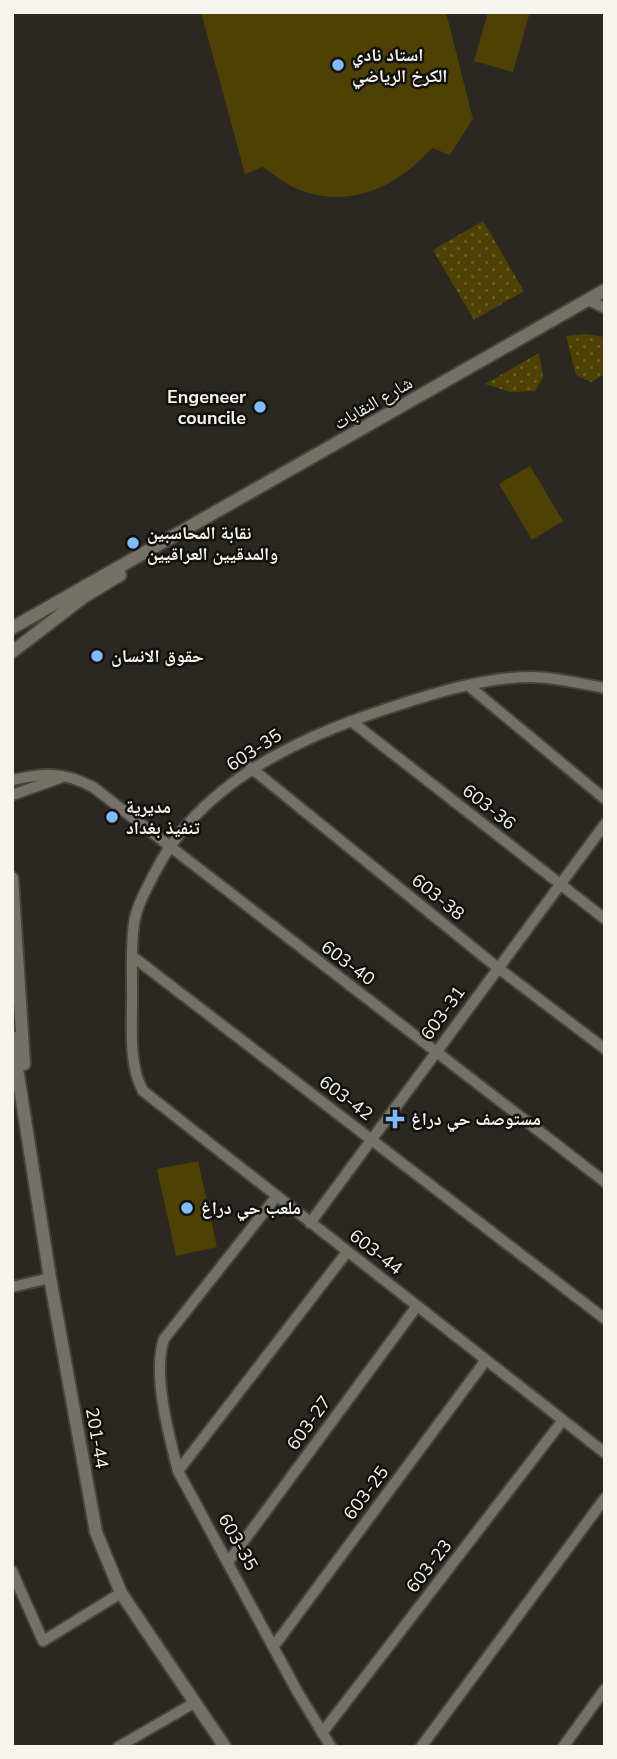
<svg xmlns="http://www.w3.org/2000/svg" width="617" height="1759" font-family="'Nunito Sans','Noto Naskh Arabic',sans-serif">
<defs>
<pattern id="grass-dots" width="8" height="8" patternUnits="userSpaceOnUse" patternTransform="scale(1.75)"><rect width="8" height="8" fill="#4f4104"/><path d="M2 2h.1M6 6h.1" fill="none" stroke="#695d29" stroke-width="1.8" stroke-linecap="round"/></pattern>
</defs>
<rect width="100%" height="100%" fill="#2a2820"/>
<!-- grass -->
<path fill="url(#grass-dots)" d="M483,221L524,291L474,320L433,250Z
M586,334L605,337V374L591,382L576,375L566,336Z
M539,353L543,377L535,391L511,392L485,384Z"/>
<!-- park -->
<path fill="#4f4104" d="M201,12H446L473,119L450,155L432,148C397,187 348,211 295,188C284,183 273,174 263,167L245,174Z
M488,12H530L513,72L474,61Z
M530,466L563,521L532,540L499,484Z
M198,1161L217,1247L176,1256L157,1169Z"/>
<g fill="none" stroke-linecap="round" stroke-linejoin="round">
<defs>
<path id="minor" d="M588,300L605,308
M470,687L605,799
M605,688C581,684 555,677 531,677C484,677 431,694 386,709C295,739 199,784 154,874C146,890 137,905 134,923C131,944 132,965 132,987C133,1018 127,1063 143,1091L605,1453
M351,721L605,919
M251,768L498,968L605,1049
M12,780C46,773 62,771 93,787L605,1182
M12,795L60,778
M132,956L605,1319
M276,1197L164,1339C152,1373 169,1436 178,1471L297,1691L331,1747
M310,1223L605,824
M12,1287L50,1278
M178,1471L347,1252
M229,1561L417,1306
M12,1571L43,1641L121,1593
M274,1646L486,1360
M322,1733L563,1420
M118,1747L194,1703
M421,1747L605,1498
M563,1747L605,1689"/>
<path id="tertiary" d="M12,628L605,290
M12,652L85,596L120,575
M12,878L24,1064
M12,1037L50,1278L96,1532L121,1593L225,1747"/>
</defs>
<!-- minor casing -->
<use href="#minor" stroke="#45433b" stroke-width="14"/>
<!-- tertiary casing -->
<use href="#tertiary" stroke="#45433b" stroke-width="16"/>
<!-- minor -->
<use href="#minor" stroke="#747168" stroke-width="10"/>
<!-- tertiary -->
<use href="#tertiary" stroke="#747168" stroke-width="12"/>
</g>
<!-- markers -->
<g fill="#7ebdf9" stroke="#12110d" stroke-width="2.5">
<circle cx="338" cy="65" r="7"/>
<circle cx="260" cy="407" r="7"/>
<circle cx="133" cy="543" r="7"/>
<circle cx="97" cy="656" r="7"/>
<circle cx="112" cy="817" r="7"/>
<path d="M391.5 1108.5h7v7h7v7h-7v7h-7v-7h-7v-7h7z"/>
<circle cx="187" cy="1208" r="7"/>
</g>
<g text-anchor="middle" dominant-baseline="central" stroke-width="5" stroke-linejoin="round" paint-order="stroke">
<!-- poi labels -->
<g font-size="18" font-weight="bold" fill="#f5f4ee" stroke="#12110d" text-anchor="start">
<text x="352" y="55">استاد نادي<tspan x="352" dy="21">الكرخ الرياضي</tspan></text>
<text x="246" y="397" text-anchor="end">Engeneer<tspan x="246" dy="21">councile</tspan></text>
<text x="147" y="533">نقابة المحاسبين<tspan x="147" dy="21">والمدقيين العراقيين</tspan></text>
<text x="111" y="656">حقوق الانسان</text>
<text x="126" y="807">مديرية<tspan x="126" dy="21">تنفيذ بغداد</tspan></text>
<text x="411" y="1119">مستوصف حي دراغ</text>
<text x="201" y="1208">ملعب حي دراغ</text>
</g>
<!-- street labels -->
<g font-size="18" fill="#f5f4ee" stroke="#12110d">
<text transform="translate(373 403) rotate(-30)">شارع النقابات</text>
<text transform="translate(254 750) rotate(-33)">603-35</text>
<text transform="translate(489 807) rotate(38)">603-36</text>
<text transform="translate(438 897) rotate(39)">603-38</text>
<text transform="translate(348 963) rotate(37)">603-40</text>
<text transform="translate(443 1013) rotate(-54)">603-31</text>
<text transform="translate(346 1098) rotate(37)">603-42</text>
<text transform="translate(376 1252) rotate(38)">603-44</text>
<text transform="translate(309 1423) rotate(-54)">603-27</text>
<text transform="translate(97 1438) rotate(80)">201-44</text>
<text transform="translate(366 1493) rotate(-53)">603-25</text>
<text transform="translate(238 1542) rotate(61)">603-35</text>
<text transform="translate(429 1566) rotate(-52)">603-23</text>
</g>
</g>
<!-- border -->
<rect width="617" height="1759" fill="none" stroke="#f5f4ee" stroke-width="28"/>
</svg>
